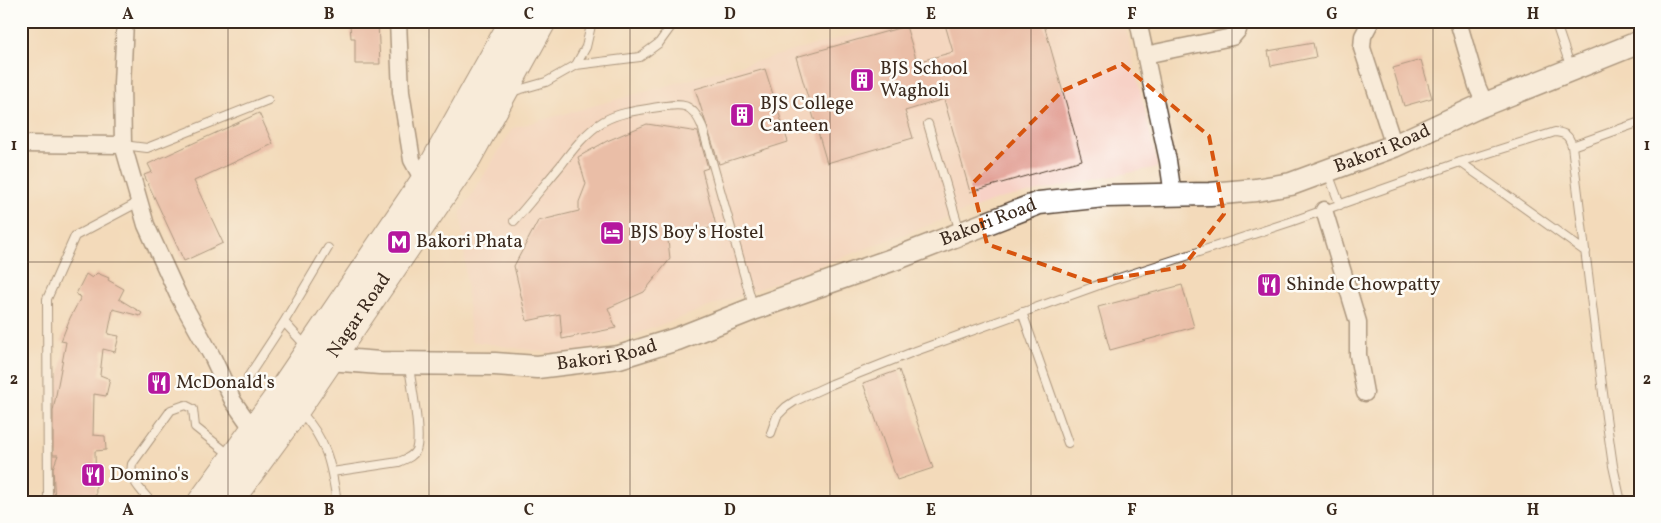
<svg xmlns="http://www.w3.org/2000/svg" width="1661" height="523" font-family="Vollkorn,serif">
<rect width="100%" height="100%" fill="#fdfcf7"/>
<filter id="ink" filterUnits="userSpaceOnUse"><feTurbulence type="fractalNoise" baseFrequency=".02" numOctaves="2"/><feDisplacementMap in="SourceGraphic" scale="10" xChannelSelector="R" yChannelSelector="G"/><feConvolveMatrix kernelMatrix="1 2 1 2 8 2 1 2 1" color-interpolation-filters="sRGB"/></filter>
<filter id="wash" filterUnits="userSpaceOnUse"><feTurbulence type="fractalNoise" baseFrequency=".0096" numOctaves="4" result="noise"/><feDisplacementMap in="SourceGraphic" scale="20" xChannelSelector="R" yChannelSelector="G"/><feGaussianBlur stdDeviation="1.12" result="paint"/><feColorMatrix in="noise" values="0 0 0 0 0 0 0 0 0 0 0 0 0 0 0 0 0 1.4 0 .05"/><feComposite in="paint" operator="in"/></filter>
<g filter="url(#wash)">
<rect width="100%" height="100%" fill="#f3daba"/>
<!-- built -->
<path fill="#f7d1c6" d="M902,21H1124L1158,167L999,199L575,357L471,341L461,212L513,128Z"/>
<g id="blocks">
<!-- building -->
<path fill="#e19b91" d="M944,21H1043L1082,160L970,192L944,99L905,111L913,138L827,163L796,57L906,26L917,62L953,52Z
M378,22L380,64H355V38H351L350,24Z
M1313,43L1316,57L1271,66L1268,51Z
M1421,60L1432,98L1404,106L1393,68Z
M765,69L788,142L719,164L695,89Z
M259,113L273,144L194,181L223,243L184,261L144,175L152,172L148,164Z
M647,124L698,132L708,168L702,170L716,226L668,240L670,259L644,292L608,308L616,328L562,339L560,314L527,321L514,266L538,221L579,211V202L586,184L578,157L607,141Z
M97,273L109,278L108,280L124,289L119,299L142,313L140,316L113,309L108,334L119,336L115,352L103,349L100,375L110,379L106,396L94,394L93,435L105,436L106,450L95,451L96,496H67V502H55L53,468L58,455H53V411L66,342L61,341L70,318L81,297L76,294L86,274L92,278Z
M1182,285L1194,327L1110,350L1098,307Z
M899,370L933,468L897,480L863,383Z"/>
</g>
</g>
<g filter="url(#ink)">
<use href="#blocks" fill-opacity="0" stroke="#574435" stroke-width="1"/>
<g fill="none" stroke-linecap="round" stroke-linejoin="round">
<defs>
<path id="lane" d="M1555,21L1571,68
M576,65L586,47L592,21
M511,92L546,82L576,65L640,57L659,43L675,21
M928,124L960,232
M123,145L147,148L268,100
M1572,146L1640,122
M1460,162L1586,252
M1328,173L1340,205
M514,221C530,203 545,184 561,165C573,149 586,132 604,121C620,112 641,110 659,107C683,103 692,103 702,126L753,306
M1022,312L1068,443
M306,346L284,322L328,248
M248,377L284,322
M300,411C327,441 331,463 337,502
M771,433L777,416L786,407L795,401L832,384L913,352L1110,281L1290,222L1460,162L1555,132C1566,133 1569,136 1572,146L1606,417L1613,466L1621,502
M332,472L399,462C405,459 413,457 416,450C422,436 411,384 409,366
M48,502L47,299L75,236L139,202
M151,502C141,490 129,480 132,464L171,410L185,405L193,409L195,427L230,455"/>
<path id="street" d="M125,21L122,84L123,145L146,225L178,295L213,358L233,401L254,431
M398,21L401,92L412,160L424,182
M1138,21L1168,161L1173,195
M1371,21L1363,36L1362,48L1394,146
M1458,21L1477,86L1485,104
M1145,55L1232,37L1238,30L1240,21
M21,144L123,145
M1324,210L1358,322V355L1365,393"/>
<g id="secondary">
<path id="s1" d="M315,354L329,359L380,363L495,364L537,367L619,357L677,339L753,309L900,257L1039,203L1104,196L1210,194L1256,190L1291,184L1394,146L1478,107L1640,42"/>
</g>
<g id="highway">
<path d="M202,502L275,402L424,182L514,21"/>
<path id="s2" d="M228,502L293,413L468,156L542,21"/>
</g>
</defs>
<!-- lane casing -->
<use href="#lane" stroke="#574435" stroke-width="10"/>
<!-- street casing -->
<use href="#street" stroke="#574435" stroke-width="19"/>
<!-- secondary casing -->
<use href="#secondary" stroke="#574435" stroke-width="25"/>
<!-- highway casing -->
<use href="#highway" stroke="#574435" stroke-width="30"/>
<!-- lane -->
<use href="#lane" stroke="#fff" stroke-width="8"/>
<!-- street -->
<use href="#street" stroke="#fff" stroke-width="16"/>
<!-- secondary -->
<use href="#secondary" stroke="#fff" stroke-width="22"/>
<!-- highway -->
<use href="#highway" stroke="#fff" stroke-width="28"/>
</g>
</g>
<!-- marked area -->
<path d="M0 0H1661V523H0ZM1122,64L1209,136L1224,214L1183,267L1091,282L987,244L972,184L1062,91Z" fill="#f3daba" fill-opacity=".55" fill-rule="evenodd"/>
<path fill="none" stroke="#d7540e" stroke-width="4" stroke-dasharray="10 6" stroke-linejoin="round" d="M1122,64L1209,136L1224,214L1183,267L1091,282L987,244L972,184L1062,91Z"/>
<!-- grid -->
<path fill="none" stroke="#3b2a1e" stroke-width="1" stroke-opacity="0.55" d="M228,21V502M429,21V502M630,21V502M830,21V502M1031,21V502M1232,21V502M1433,21V502M21,262H1640"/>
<!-- icons -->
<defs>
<symbol id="building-square" viewBox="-11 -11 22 22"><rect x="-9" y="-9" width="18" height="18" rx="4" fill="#b5179e" stroke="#fdfcf7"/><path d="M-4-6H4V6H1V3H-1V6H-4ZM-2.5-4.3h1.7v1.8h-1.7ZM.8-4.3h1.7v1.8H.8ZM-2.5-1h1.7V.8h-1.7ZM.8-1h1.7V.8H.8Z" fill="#fff"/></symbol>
<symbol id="hotel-square" viewBox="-11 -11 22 22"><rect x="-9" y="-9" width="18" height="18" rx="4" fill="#b5179e" stroke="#fdfcf7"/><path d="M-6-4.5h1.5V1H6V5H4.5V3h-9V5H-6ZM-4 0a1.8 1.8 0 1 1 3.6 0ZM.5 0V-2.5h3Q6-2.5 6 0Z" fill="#fff"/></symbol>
<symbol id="metro-square" viewBox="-11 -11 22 22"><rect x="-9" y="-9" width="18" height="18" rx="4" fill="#b5179e" stroke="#fdfcf7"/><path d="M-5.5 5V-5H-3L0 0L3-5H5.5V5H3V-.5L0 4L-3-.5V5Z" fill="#fff"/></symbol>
<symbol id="restaurant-square" viewBox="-11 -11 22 22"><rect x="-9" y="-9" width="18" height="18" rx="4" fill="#b5179e" stroke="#fdfcf7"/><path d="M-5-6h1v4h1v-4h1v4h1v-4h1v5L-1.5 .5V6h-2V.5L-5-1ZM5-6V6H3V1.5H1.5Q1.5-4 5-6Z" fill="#fff"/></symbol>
</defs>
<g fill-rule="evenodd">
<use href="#building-square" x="848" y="66" width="28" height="28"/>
<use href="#building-square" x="728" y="101" width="28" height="28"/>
<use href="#hotel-square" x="598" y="219" width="28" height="28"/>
<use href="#metro-square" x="385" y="228" width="28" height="28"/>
<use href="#restaurant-square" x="1255" y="271" width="28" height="28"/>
<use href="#restaurant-square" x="145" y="369" width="28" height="28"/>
<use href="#restaurant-square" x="79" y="461" width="28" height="28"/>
</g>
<g text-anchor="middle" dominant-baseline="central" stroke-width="5" stroke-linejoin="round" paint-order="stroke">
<!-- poi labels -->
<g font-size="19" fill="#3b2a1e" stroke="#fdfcf7" text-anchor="start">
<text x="880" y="69">BJS School<tspan x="880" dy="22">Wagholi</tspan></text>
<text x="760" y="104">BJS College<tspan x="760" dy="22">Canteen</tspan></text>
<text x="630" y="233">BJS Boy's Hostel</text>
<text x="416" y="242">Bakori Phata</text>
<text x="1286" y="285">Shinde Chowpatty</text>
<text x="176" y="383">McDonald's</text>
<text x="110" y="475">Domino's</text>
</g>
<!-- street labels -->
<g font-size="19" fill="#3b2a1e" stroke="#fdfcf7">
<text stroke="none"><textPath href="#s1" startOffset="1104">Bakori Road</textPath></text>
<text stroke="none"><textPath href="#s1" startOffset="699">Bakori Road</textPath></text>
<text stroke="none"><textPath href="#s2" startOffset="228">Nagar Road</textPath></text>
<text stroke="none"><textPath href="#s1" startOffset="294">Bakori Road</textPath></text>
</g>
</g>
<!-- margin -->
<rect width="1661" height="523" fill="none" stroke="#fdfcf7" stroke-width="55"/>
<rect x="28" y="28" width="1606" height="468" fill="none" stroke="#3b2a1e" stroke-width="2"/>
<g font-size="16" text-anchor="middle" font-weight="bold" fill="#3b2a1e">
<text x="128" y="19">A</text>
<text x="329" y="19">B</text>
<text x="529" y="19">C</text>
<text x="730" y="19">D</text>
<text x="931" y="19">E</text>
<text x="1132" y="19">F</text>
<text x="1332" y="19">G</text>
<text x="1533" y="19">H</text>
<text x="14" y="150">1</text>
<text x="1647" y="150">1</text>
<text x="14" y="384">2</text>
<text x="1647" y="384">2</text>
<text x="128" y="515">A</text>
<text x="329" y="515">B</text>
<text x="529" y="515">C</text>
<text x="730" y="515">D</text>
<text x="931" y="515">E</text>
<text x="1132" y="515">F</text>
<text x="1332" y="515">G</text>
<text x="1533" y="515">H</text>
</g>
</svg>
